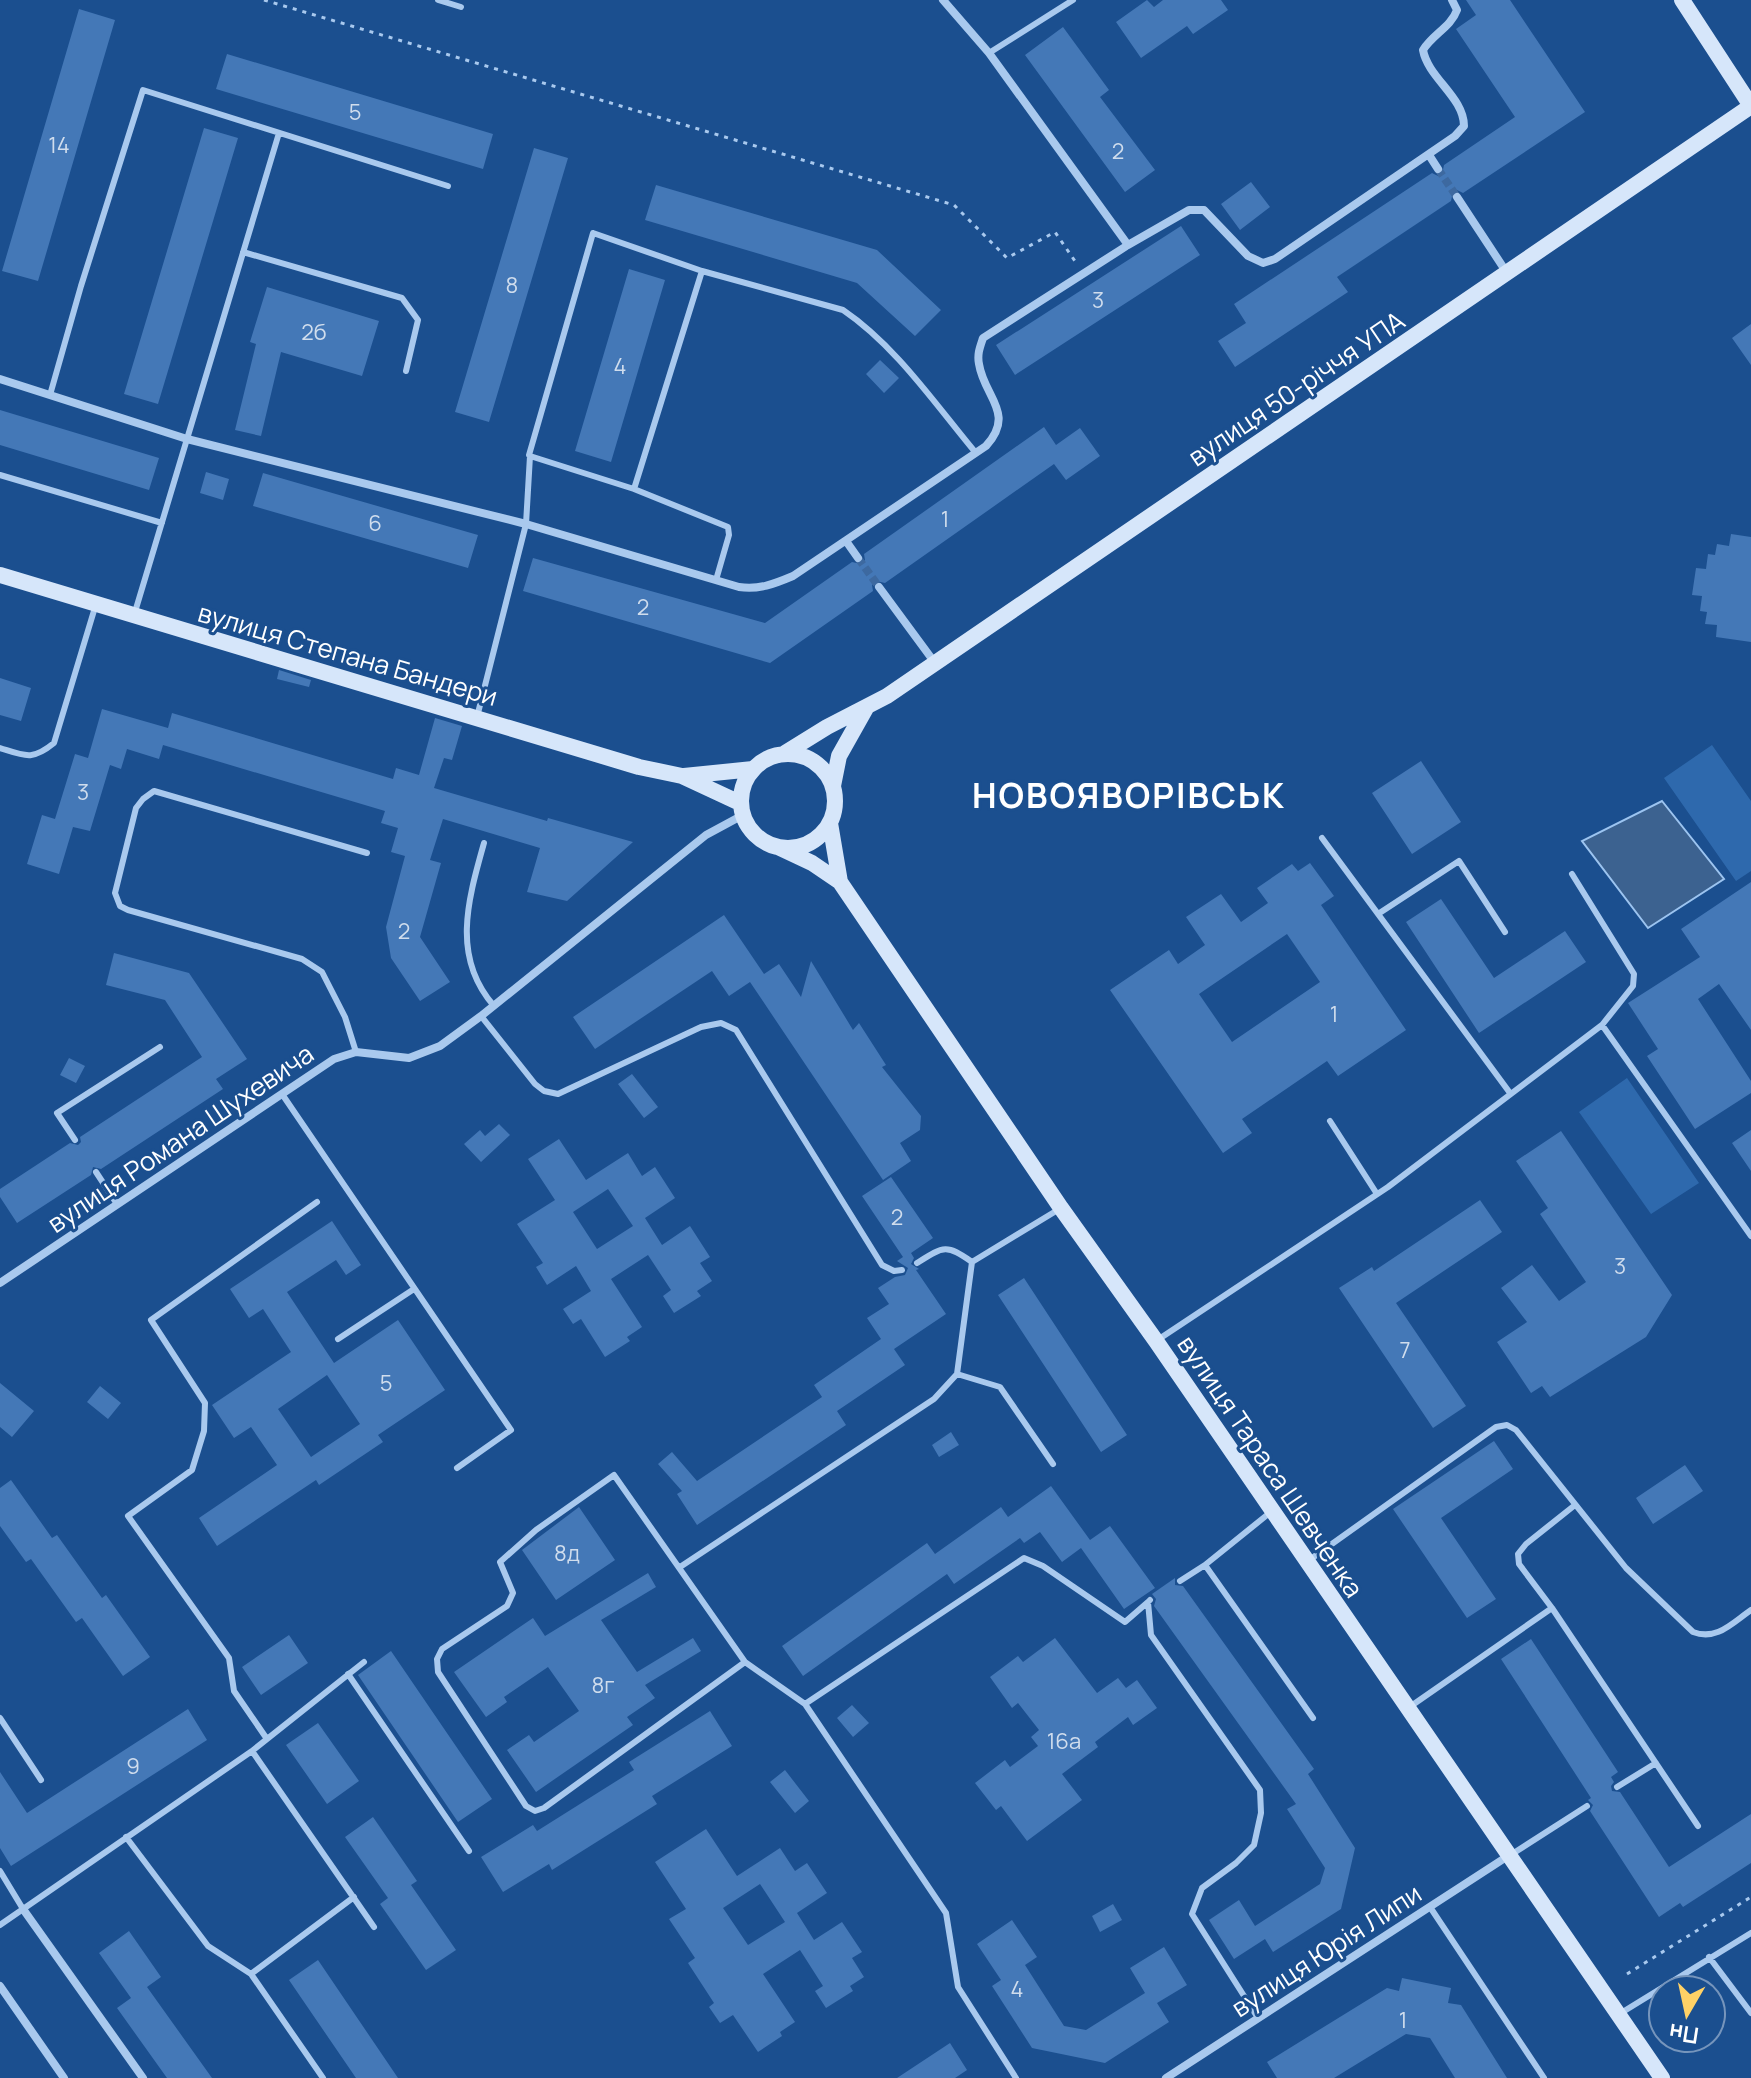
<svg xmlns="http://www.w3.org/2000/svg" width="1751" height="2078" font-family="Manrope,sans-serif">
<rect width="100%" height="100%" fill="#1b4f8f"/>
<!-- green -->
<path fill="#2e69ad" d="M1712,745L1751,801V871L1736,881L1664,778Z
M1627,1078L1699,1183L1651,1214L1579,1112Z"/>
<!-- water -->
<path fill="#3c6290" stroke="#9cc4f0" stroke-width="2" d="M1662,801L1724,879L1648,928L1582,841Z"/>
<!-- building -->
<path fill="#4478b7" fill-rule="evenodd" d="M1147,0L1154,7L1163,0H1221L1228,10L1193,34L1187,26L1141,58L1116,22Z
M1466,0H1510L1585,112L1463,193L1457,190L1453,192L1451,201L1337,277L1348,292L1235,367L1218,341L1246,323L1234,304L1432,173L1438,176L1442,174L1444,165L1515,117L1456,29L1476,15Z
M79,9L115,20L38,281L2,271Z
M1063,27L1109,90L1100,97L1155,170L1125,192L1025,55Z
M227,54L493,134L483,169L216,89Z
M204,128L238,138L158,404L124,394Z
M534,148L568,158L489,422L455,412Z
M1251,182L1270,207L1240,230L1221,204Z
M656,185L877,250L941,310L915,336L857,283L645,220Z
M1181,226L1200,255L1015,375L996,345Z
M629,269L665,280L611,462L575,451Z
M267,287L379,321L362,376L281,352L261,436L235,430L256,344L250,342Z
M1751,324V365L1732,338Z
M880,360L899,378L884,393L866,374Z
M0,410L159,458L149,490L0,445Z
M1044,427L1056,445L1080,428L1100,456L1066,480L1054,464L885,583L876,581L872,585L873,591L770,663L523,591L533,558L765,623L852,562L861,564L865,560L864,554Z
M206,472L229,479L223,500L200,493Z
M263,473L478,535L468,568L253,506Z
M1731,534L1751,537V642L1716,637L1717,625L1705,624L1707,612L1700,611L1702,596L1692,595L1696,568L1706,569L1708,554L1715,555L1717,544L1729,546Z
M279,670L311,680L309,687L277,679Z
M0,678L31,688L21,721L0,715Z
M102,709L168,728L172,713L393,779L396,768L419,775L435,718L462,726L452,760L444,758L434,788L547,821L548,818L633,842L567,901L527,892L540,848L443,819L430,860L441,863L420,937L450,982L420,1001L391,958L386,927L405,856L391,852L398,828L381,823L385,811L163,745L159,759L127,749L121,769L110,765L90,831L73,827L59,874L27,864L42,815L55,819L75,754L88,758Z
M1421,761L1461,822L1412,854L1372,793Z
M1310,863L1334,896L1321,905L1406,1030L1338,1076L1327,1061L1242,1119L1252,1133L1223,1153L1110,990L1169,950L1178,964L1205,945L1186,917L1221,894L1241,922L1268,903L1257,888L1292,864L1298,871ZM1287,934L1320,982L1232,1042L1199,994Z
M1751,882V1030L1719,984L1698,999L1751,1081V1093L1695,1129L1647,1056L1658,1049L1628,1003L1700,957L1681,929Z
M1441,899L1494,978L1565,931L1586,962L1479,1033L1406,922Z
M724,915L764,974L779,964L801,997L811,961L853,1030L859,1023L886,1065L882,1067L921,1116L920,1130L900,1143L911,1161L883,1180L750,982L729,996L712,971L595,1049L573,1017Z
M114,953L189,973L247,1059L216,1079L223,1089L101,1169L93,1167L91,1175L17,1223L0,1197V1189L70,1143L78,1145L81,1142L80,1137L202,1057L165,1000L106,985Z
M69,1058L85,1066L76,1083L60,1075Z
M632,1074L658,1107L644,1118L618,1084Z
M499,1124L510,1135L481,1162L464,1144L480,1130L485,1136Z
M1751,1130V1171L1732,1143Z
M1561,1131L1672,1295L1646,1337L1550,1397L1542,1386L1531,1393L1497,1342L1527,1322L1501,1288L1532,1265L1559,1301L1586,1282L1540,1214L1548,1208L1516,1161Z
M559,1139L586,1180L628,1153L642,1176L655,1167L675,1198L645,1218L662,1245L690,1226L710,1257L700,1263L712,1281L697,1291L701,1296L674,1313L663,1296L671,1290L648,1255L611,1279L642,1327L627,1337L630,1341L605,1357L581,1319L573,1324L563,1309L591,1291L576,1266L547,1285L536,1267L543,1263L517,1224L555,1200L528,1159ZM608,1189L633,1226L597,1249L573,1212Z
M891,1177L933,1238L911,1253L914,1258L911,1264L919,1269L916,1270L946,1314L894,1349L905,1365L837,1411L846,1425L697,1525L677,1494L682,1491L658,1464L672,1452L697,1481L822,1397L814,1385L881,1339L867,1318L889,1304L878,1288L895,1277L905,1275L908,1268L897,1261L903,1257L862,1196Z
M1480,1200L1502,1232L1396,1303L1466,1406L1433,1428L1339,1288L1372,1267L1374,1271Z
M332,1221L361,1265L346,1275L336,1260L287,1292L322,1345L334,1363L398,1320L445,1390L378,1435L383,1442L319,1485L316,1480L217,1546L199,1518L277,1465L251,1427L234,1438L212,1405L291,1352L263,1309L249,1318L230,1289ZM327,1375L360,1424L311,1457L278,1409Z
M1024,1278L1127,1435L1101,1452L998,1295Z
M0,1383L34,1411L12,1437L0,1427Z
M100,1386L121,1403L108,1419L87,1402Z
M951,1432L959,1445L939,1457L932,1445Z
M1494,1441L1513,1469L1441,1518L1496,1599L1467,1618L1393,1509Z
M1685,1465L1703,1491L1653,1524L1636,1498Z
M11,1480L52,1538L57,1535L102,1598L106,1595L150,1657L123,1676L82,1618L76,1622L31,1559L26,1562L0,1526V1488Z
M1051,1486L1090,1540L1110,1526L1155,1588L1124,1609L1081,1548L1062,1562L1040,1532L1024,1543L1020,1538L954,1584L947,1574L803,1676L782,1646L927,1543L935,1554L1001,1507L1008,1517Z
M579,1507L615,1560L556,1600L522,1550Z
M648,1573L656,1587L601,1620L637,1672L693,1638L701,1651L645,1685L655,1698L627,1717L633,1725L536,1792L507,1750L529,1735L534,1742L579,1711L548,1667L504,1697L507,1702L486,1717L454,1672L533,1618L545,1636Z
M1175,1578V1585L1183,1586L1314,1769L1308,1774L1355,1848L1341,1909L1273,1952L1265,1939L1234,1959L1209,1920L1239,1900L1255,1926L1320,1884L1325,1868L1287,1809L1296,1804L1154,1606L1156,1599L1152,1594Z
M289,1635L308,1663L261,1695L242,1667Z
M1055,1638L1097,1693L1118,1678L1126,1688L1137,1680L1157,1708L1133,1725L1128,1717L1095,1742L1098,1747L1062,1774L1082,1800L1027,1841L1001,1806L996,1810L975,1783L1005,1760L1010,1767L1038,1746L1031,1737L1039,1730L1018,1703L1012,1708L990,1677L1018,1656L1023,1662Z
M1531,1639L1618,1772L1611,1777L1614,1782L1611,1786L1612,1791L1620,1792L1669,1867L1751,1814V1863L1683,1907L1680,1903L1659,1917L1590,1811L1593,1805L1588,1800L1591,1798L1501,1659Z
M391,1651L492,1799L458,1822L358,1675Z
M852,1705L869,1723L853,1737L837,1718Z
M188,1709L207,1740L11,1866L0,1848V1772L27,1813Z
M710,1711L732,1746L652,1796L657,1804L552,1870L549,1864L503,1892L481,1857L533,1825L537,1831L634,1770L629,1762Z
M318,1723L359,1781L327,1804L286,1745Z
M785,1770L809,1801L795,1813L770,1782Z
M373,1817L417,1881L411,1885L456,1950L426,1970L380,1904L388,1898L345,1837Z
M706,1829L737,1876L780,1848L795,1871L807,1863L827,1893L797,1913L814,1940L842,1922L862,1952L852,1958L864,1977L850,1986L853,1991L826,2008L815,1991L823,1986L800,1950L763,1974L795,2022L780,2032L782,2036L758,2052L733,2015L720,2023L709,2007L714,2003L688,1963L695,1958L669,1919L686,1909L655,1862ZM760,1884L785,1922L748,1945L723,1908Z
M1113,1904L1122,1920L1100,1932L1092,1916Z
M1012,1920L1037,1957L1025,1965L1064,2026L1086,2030L1145,1993L1130,1968L1164,1947L1187,1985L1157,2003L1169,2022L1105,2063L1032,2048L992,1986L1001,1980L977,1944Z
M129,1931L161,1977L147,1987L212,2078H167L117,2008L131,1998L99,1953Z
M318,1960L398,2078H356L289,1980Z
M1402,1978L1451,1988L1448,2003L1461,2005L1507,2078H1455L1430,2038L1406,2034L1334,2078H1277L1267,2062L1387,1988L1399,1991Z
M950,2043L967,2070L955,2078H897Z"/>
<g fill="none" stroke-linecap="round" stroke-linejoin="round">
<!-- street-tunnel -->
<path stroke="#3d69a0" stroke-width="8" stroke-dasharray="8 4" stroke-linecap="butt" d="M1438,169L1457,197
M858,558L879,587"/>
<!-- path -->
<path stroke="#a9c9ee" stroke-width="3" stroke-dasharray="4 6" stroke-linecap="butt" d="M264,0L954,205L1007,258L1055,232L1077,264
M1627,1974L1751,1897"/>
<!-- lane -->
<path stroke="#a9c9ee" stroke-width="6" d="M438,0L461,7
M989,53L1073,0
M243,252L402,298L418,320L406,371
M50,395L81,286L143,90L448,186
M529,455L593,233L702,271
M0,475L162,523
M716,580L729,535L728,527L634,489L702,271L843,310C896,346 935,404 976,453
M135,612L279,133
M477,717L526,524L530,456L634,489
M0,748C25,756 32,761 54,743L96,604
M1322,838L1510,1093
M484,843C468,900 451,957 494,1006
M1572,874L1634,974L1633,986L1602,1025
M1378,914L1459,861L1505,932
M481,1016L535,1084L544,1091L558,1094L701,1027L721,1023L736,1030L882,1265L894,1271L902,1270
M356,1052L345,1017L322,972L302,959L128,910L120,906L115,893L136,808L143,799L154,791L367,853
M282,1094L511,1430L457,1468
M1330,1121L1377,1194
M75,1140L57,1113L160,1047
M96,1172L117,1204
M917,1263C944,1246 946,1244 972,1262
M338,1339L414,1289
M1156,1341L1388,1187L1602,1025L1751,1236
M957,1374L1000,1387L1053,1464
M1575,1505L1526,1544L1518,1554L1519,1564L1552,1608L1698,1826
M1308,1561L1496,1427L1507,1425L1516,1430L1626,1568L1693,1632C1717,1641 1732,1623 1751,1610
M1205,1565L1313,1718
M680,1567L934,1399L957,1374L972,1262L1061,1208
M1180,1581L1205,1565L1272,1511
M1150,1600L1148,1602L1151,1635L1260,1790L1261,1813L1254,1845L1236,1863L1202,1888L1192,1914L1258,2018
M745,1662L544,1808L535,1811L526,1806L438,1672L437,1659L442,1649L507,1606L513,1593L500,1562L536,1530L614,1475L745,1662L805,1704L946,1913L958,1987L1016,2078
M348,1674L469,1851
M805,1704L1024,1558L1043,1566L1125,1622L1148,1602
M1411,1706L1552,1608
M0,1718L41,1780
M267,1739L234,1691L229,1658L128,1516L192,1470L204,1431L205,1403L151,1320L317,1202
M252,1751L374,1927
M1617,1787L1656,1763
M126,1837L208,1946L251,1974L323,2078
M1509,1856L1587,1806
M0,1871L23,1909
M1430,1907L1544,2078
M0,1925L252,1751L364,1662
M1709,1957L1751,2013
M251,1974L354,1897
M1621,2013L1751,1933"/>
<!-- street -->
<path stroke="#a9c9ee" stroke-width="8" d="M943,0L989,53L1128,245
M1429,155L1438,169
M1457,197L1507,273
M0,379L187,439L526,524L739,587C759,590 774,584 793,576L986,446C1016,413 984,397 979,364C977,354 980,347 983,338L1128,245L1189,210H1204L1248,256L1263,263L1275,259L1455,136L1464,126C1464,97 1428,78 1423,50C1433,34 1451,27 1457,10L1452,0
M846,541L858,558
M879,587L935,663
M0,1283L334,1059L356,1052L409,1058L440,1046L481,1016L706,835L743,815
M23,1909L143,2078
M0,1986L64,2078
M1166,2078L1508,1856"/>
<!-- secondary -->
<path stroke="#d6e6fa" stroke-width="16" d="M0,575L639,767L682,776L740,803
M785,753L827,727L887,696L1751,106L1682,0
M741 801a47 47 0 1 1 94 0a47 47 0 1 1-94 0Z
M684,776L753,769
M833,786L839,756L866,708
M830,823L840,882
M778,847L812,863L840,882L1061,1208L1156,1341L1662,2078"/>
</g>
<g text-anchor="middle" dominant-baseline="central" stroke-width="6" stroke-linejoin="round" paint-order="stroke">
<!-- number labels -->
<g font-size="22" fill="#d0dded">
<text x="355" y="112">5</text>
<text x="59" y="145">14</text>
<text x="1118" y="151">2</text>
<text x="512" y="285">8</text>
<text x="1098" y="300">3</text>
<text x="314" y="332">2б</text>
<text x="620" y="366">4</text>
<text x="945" y="519">1</text>
<text x="375" y="523">6</text>
<text x="643" y="607">2</text>
<text x="83" y="792">3</text>
<text x="404" y="931">2</text>
<text x="1334" y="1014">1</text>
<text x="897" y="1217">2</text>
<text x="1620" y="1266">3</text>
<text x="1405" y="1350">7</text>
<text x="386" y="1383">5</text>
<text x="567" y="1553">8д</text>
<text x="603" y="1685">8г</text>
<text x="1064" y="1741">16а</text>
<text x="133" y="1766">9</text>
<text x="1017" y="1989">4</text>
<text x="1403" y="2020">1</text>
</g>
<!-- street labels -->
<g font-size="26" fill="#fff" stroke="#1b4f8f">
<text transform="translate(1296 388) rotate(-34)">вулиця 50-річчя УПА</text>
<text transform="translate(348 654) rotate(16)">вулиця Степана Бандери</text>
<text transform="translate(180 1138) rotate(-34)">вулиця Романа Шухевича</text>
<text transform="translate(1271 1466) rotate(56)">вулиця Тараса Шевченка</text>
<text transform="translate(1326 1950) rotate(-33)">вулиця Юрія Липи</text>
</g>
<!-- district labels -->
<g font-size="34" font-weight="bold" letter-spacing="2" fill="#fff" stroke="#1b4f8f">
<text x="1129" y="795">НОВОЯВОРІВСЬК</text>
</g>
</g>
<!-- north arrow -->
<g transform="translate(1687 2014) rotate(189)"><circle r="38" fill="#1b4f8f" stroke="#7695bc" stroke-width="2"/>
<path d="M0-6L14 30L0 20L-14 30Z" fill="#ffd166"/>
<text y="-12" font-size="22" font-weight="bold" text-anchor="middle" fill="#ffffff">Пн</text>
</g>
</svg>
